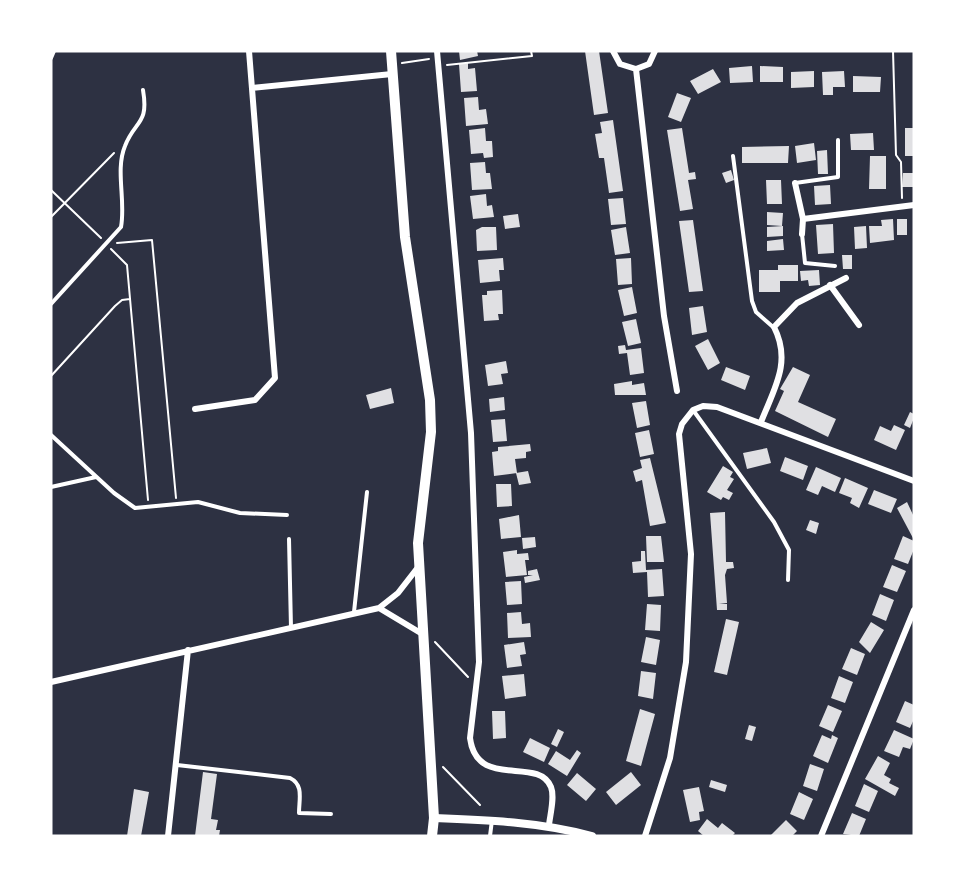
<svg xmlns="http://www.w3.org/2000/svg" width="965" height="887" font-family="Signika,sans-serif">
<rect width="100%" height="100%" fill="#2d3142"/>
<!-- building -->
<path fill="#e0e0e3" d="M459,51H477L478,56L460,60Z
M585,51H599L608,113L594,115Z
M468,63V69L475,68L477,91L461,92L459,64Z
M752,66L753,82L730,83L729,68Z
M760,66L783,67V82H760Z
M713,69L721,82L698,94L690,81Z
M814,71V87L791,88V72Z
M844,71L845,87H833V95H823L822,72Z
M853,76L881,77L880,92H853Z
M677,93L691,98L681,122L668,117Z
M478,97L479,110L486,109L488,124L466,126L464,98Z
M613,120L623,191L609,193L604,158H599L595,134L602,133L600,122Z
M485,128L486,141H492L493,157L484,158L483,153L471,154L469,130Z
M682,128L689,173L695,172L696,179L688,180L693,209L680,211L667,130Z
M905,128H914V156H905Z
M873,133L874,150H851L850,134Z
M814,143L816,160L797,163L795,146Z
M789,146L788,163H742V147Z
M827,150L828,174H818L817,151Z
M870,156H886V189H869Z
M485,162L486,173H490L492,189L472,190L470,163Z
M731,170L734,180L726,183L722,173Z
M903,173H914V187H902Z
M766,180H781L782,204H767Z
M830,185L831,204L815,205L814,186Z
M486,194L487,206L492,205L494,217L473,219L470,196Z
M623,198L626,224L611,225L608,199Z
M767,212L783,213L782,226L767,225Z
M518,214L520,227L505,229L503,216Z
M893,219L894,240L870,243L869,226H882L881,220Z
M897,219H907V235H897Z
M693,220L703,291L689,292L679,221Z
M833,224L834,253L818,254L816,225Z
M783,226V236L767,237V227Z
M866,226L867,248L855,249L854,227Z
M482,227H496L497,250L477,251L476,230Z
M626,227L630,253L615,255L611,230Z
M783,239L784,250L767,251V241Z
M842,255H852V269H843Z
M503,258L504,270H499L500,281L480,283L478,260Z
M631,258L632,284L618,285L616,259Z
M778,265H798V281H780V292H759V270H778Z
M819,270L820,285L809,286L808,280L801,281L800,271Z
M632,287L637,313L624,316L618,290Z
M502,290L503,314H498L499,320L484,321L482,295H487V291Z
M703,306L707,332L692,335L689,308Z
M636,319L641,343L628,346L622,322Z
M708,339L720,363L708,370L695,346Z
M625,345L626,350L641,348L644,373L630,375L627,353L619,354L618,346Z
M506,361L508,373L501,374L503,384L488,386L485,365Z
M726,367L750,376L745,390L721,380Z
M793,367L810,375L798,402L836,419L828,437L775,411L784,391L780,389Z
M632,381V385L644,383L646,395H615L614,384Z
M391,388L394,403L370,409L366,395Z
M504,397L505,410L490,412L489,399Z
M646,401L650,425L637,428L632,403Z
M910,412L914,414V418L910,428L904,425Z
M505,419L507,441L493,442L491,420Z
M894,425L905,430L896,450L874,440L880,426L891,431Z
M649,430L654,454L640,457L635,433Z
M530,444L531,451L526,452V458L515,459L517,473L494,476L492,452L498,451V447Z
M767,448L771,463L747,469L743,453Z
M785,457L808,466L803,480L780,471Z
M650,458L666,523L650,526L642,480L636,482L633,471L642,468L640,460Z
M723,466L733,472L730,477L734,479L727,490L733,493L729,500L723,497L721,500L707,492Z
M816,467L841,478L835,492L822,486L818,495L806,490Z
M528,471L531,483L519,485L516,473Z
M845,478L868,488L859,508L850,503L852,498L839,493Z
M496,484H511L512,506L497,507Z
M874,490L897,499L891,513L868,504Z
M907,502L914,517V540L897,508Z
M725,512L726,562H733L734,568L727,569L725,575L727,603L719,604H727V610H717L710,513Z
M519,515L521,537L501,539L499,519Z
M810,520L819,523L816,534L806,530Z
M646,536H661L664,562H647Z
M903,536L914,541V549L908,564L894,559Z
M535,537L536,547L523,549L522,538Z
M517,550V554L528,553L529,560H525L527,575L506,577L503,552Z
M641,551H645L646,570L662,569L664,596L648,597L647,572L633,573L632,562L641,561Z
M892,565L906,571L897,592L883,587Z
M537,569L540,580L525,583L524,577L533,575H528V571Z
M521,581L522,604L507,605L505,582Z
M880,594L894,600L886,621L872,615Z
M647,604L661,605L660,631L645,630Z
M521,612L522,624L530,623L531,637L508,638L507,613Z
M726,619L739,622L727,675L714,672Z
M871,622L884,630L870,653L859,642Z
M646,637L660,640L656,665L641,662Z
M524,642L526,654L520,655L522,666L507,668L504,645Z
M851,648L865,654L857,675L842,669Z
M641,671L656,673L653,699L638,696Z
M524,674L526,696L505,699L502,676Z
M839,676L853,682L845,703L831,698Z
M905,701L914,705V719L910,728L896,722Z
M828,705L842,711L833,732L819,726Z
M640,709L655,714L641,766L626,761Z
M492,711H505L506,738L493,739Z
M749,725L756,727L752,741L745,739Z
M558,729L564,732L557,747L551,744Z
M894,730L914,739L910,749L903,747L899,757L884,751Z
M822,735L831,739L832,735L838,738L828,763L813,756Z
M530,738L550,748L544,762L523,752Z
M577,750L581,753L567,776L548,764L556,751L570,760Z
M878,756L890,763L884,775L891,779L889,783L899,788L895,796L865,779Z
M810,764L824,769L817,791L803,786Z
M203,772L217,774L211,819L218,820L216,830H220L219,836H195Z
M631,772L641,785L616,805L606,792Z
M577,773L596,789L586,801L567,785Z
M711,780L727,785L725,792L709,787Z
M864,784L878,791L869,812L855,806Z
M699,787L704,811L699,812L700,820L690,822L683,790Z
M134,789L149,792L141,836H127Z
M799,792L813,799L804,820L790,814Z
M852,813L866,819L859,836L843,834Z
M707,819L718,828L722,823L735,833L732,836H704L698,831Z
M786,820L797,831L792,836H770Z"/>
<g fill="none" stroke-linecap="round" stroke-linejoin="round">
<!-- path -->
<path stroke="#fff" stroke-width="2" d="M893,51L896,155L901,162L902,198
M402,63L429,59
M447,65L532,56L531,51
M51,190L101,238
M51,217L114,153
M117,243L152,240L176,498
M111,249L127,265L148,500
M51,376L115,306L122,300L130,299
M435,642L468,677
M443,767L480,805"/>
<!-- service -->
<path stroke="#fff" stroke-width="4" d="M51,58L54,51
M733,156L752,301L756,312L773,327
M795,183L838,177V140
M802,234L805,263L835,266
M51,304L121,227C126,201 115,170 125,146C135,120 149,125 143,90
M693,410L774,522L789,550L788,580
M51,435L114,493L135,508L198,502L240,513L287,515
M51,487L96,477
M289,539L291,628
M354,612L367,492
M177,765L290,778C304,785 299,799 299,813L331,814
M490,836L492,820"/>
<!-- minor -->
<path stroke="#fff" stroke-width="6" d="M437,51L471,433L479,662L470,738C477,791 538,755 551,787C555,797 550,815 549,825
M613,51L620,64L636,69L649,64L655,51
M636,69L664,316L677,391
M252,88L392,74
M795,183L803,219L914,205
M802,234L803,219
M830,285L859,325
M195,409L255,400L275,378L249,51
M761,422C774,389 792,362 774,327L797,303L846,278
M379,608L398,593L419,566
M51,682L379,608L424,635
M168,836L188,650
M645,836L670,758L686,662L691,554L679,434L682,424L693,410L703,406L717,407L914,481
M821,836L914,610"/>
<!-- tertiary -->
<path stroke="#fff" stroke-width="8" d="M434,818C489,820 539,822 592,836"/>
<!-- primary -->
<path stroke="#fff" stroke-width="10" d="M391,51L405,237L430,400L431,432L418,543L434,818L432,836"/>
</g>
<!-- border -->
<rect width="965" height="887" fill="none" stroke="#ffffff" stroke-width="105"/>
</svg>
